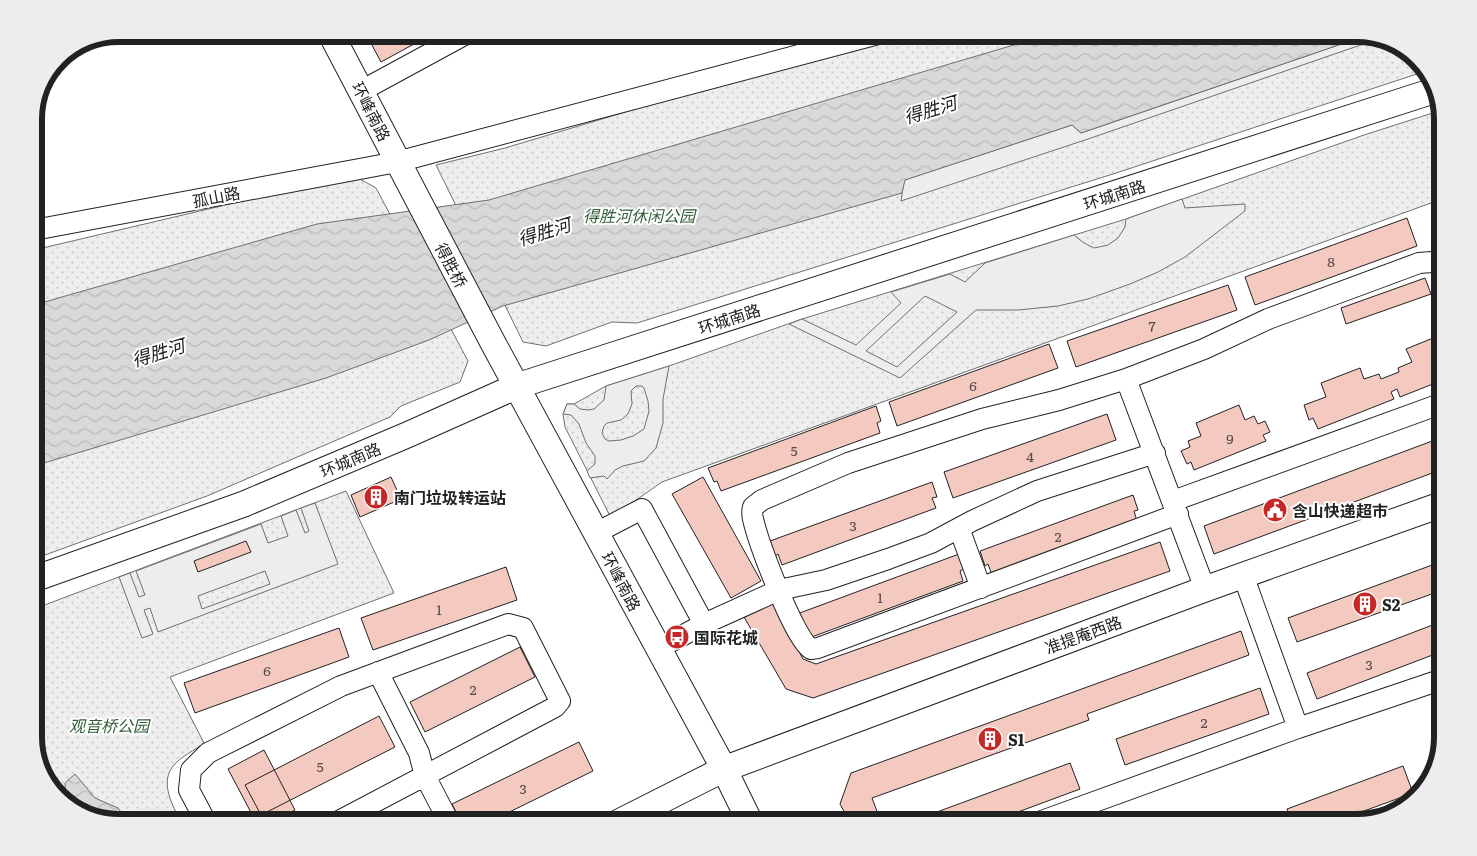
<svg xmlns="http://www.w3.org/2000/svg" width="1477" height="856" font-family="Literata,'Noto Sans SC',serif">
<defs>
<pattern id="park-dots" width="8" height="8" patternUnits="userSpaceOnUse" patternTransform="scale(1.25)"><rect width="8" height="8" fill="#eee"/><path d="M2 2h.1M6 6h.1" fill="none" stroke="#ccc" stroke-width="1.8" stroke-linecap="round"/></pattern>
<pattern id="water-waves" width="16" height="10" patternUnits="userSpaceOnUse" patternTransform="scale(1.25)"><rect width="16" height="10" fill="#d9d9d9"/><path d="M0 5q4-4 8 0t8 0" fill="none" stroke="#bababa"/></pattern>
</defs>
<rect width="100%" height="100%" fill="#fff"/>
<!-- park -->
<path fill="url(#park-dots)" stroke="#6f6f6f" d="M898,34H1357L1400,45L1426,71L1113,174L637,323L612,322L546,346L523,342L436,165L505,148L719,84Z
M1442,110L1443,114V229L1431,203L662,482L632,503L610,516L565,427L563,414L567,404H574L606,386L669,366L802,319L1126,219L1364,135Z
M353,175L376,188L468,361L460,382L401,406L390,417L207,496L34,559V250Z
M346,491L394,593L170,677L204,743C195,750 182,756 175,764C158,781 173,806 181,822H120L77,811L48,782L49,780L44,775L34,742V609Z"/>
<!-- parking -->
<path fill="#ededed" stroke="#6f6f6f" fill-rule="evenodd" d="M1365,36L1378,39L1088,139L901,201L904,180L1072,125L1081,133Z
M1182,199L1185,208L1245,204V211L1185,257L1158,272L1130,284L1088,299L1058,306L1018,310H976L900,378L789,324L802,319L856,345L901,303L891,292L950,274L965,282L985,263L1074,235L1084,243L1094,248L1108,245L1118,238L1125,227L1126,219ZM925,296L957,312L897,367L866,351Z
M669,366L663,399V423L656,448L644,461L623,466L615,470L607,479L604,476L590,478L587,471L595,464V456L586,443L579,424L571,415L563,414L567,404H574L580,409L588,410L594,409L604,400L606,386ZM636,386H642L644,388L648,401L649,411L644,429L633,436L621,440L609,441L605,439L602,433L604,426L607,423L621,420L628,414L632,404L631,391Z
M315,503L338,564L158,632L150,608L144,610L153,634L142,638L119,577L130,573L139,597L145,595L136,571L261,524L268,543L288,536L281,516L296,510L305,533L309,531L301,508ZM265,571L270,584L202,609L198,596Z"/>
<!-- water -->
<path fill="url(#water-waves)" stroke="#6f6f6f" d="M1051,34H1357L1365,36L1081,133L1072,125L905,180L902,193L503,306L429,340L326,378L34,466V305L317,224L489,200Z
M75,774L95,798L118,808L128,821L120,822L77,811L66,800L65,783Z"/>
<!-- building -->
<path fill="#f3c9c0" stroke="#222" d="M366,34H408L414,44L381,62Z
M1407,218L1417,246L1255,305L1245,277Z
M1425,278L1431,294L1346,324L1341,308Z
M1228,285L1237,310L1076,367L1067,341Z
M1443,334V380L1400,397L1397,389L1391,392L1394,399L1318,429L1313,418L1309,420L1304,405L1326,397L1321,383L1360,368L1364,379L1379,374L1381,379L1399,372L1398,368L1412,362L1406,349Z
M1049,344L1058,368L897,426L889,402Z
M1239,405L1245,420L1254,416L1258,424L1265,421L1270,432L1263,435L1266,441L1194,470L1191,462L1187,464L1181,451L1190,447L1188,441L1201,436L1196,423Z
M876,406L881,421L877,423L880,433L721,491L717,481L714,482L708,468Z
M1107,414L1116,440L953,498L944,472Z
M1443,437V469L1214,554L1204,526Z
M391,477L401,499L360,517L351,495Z
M703,477L761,581L731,598L672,494Z
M932,482L937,497L932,498L936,508L782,565L778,554L775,556L770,541Z
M1133,495L1138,510L1134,511L1137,521L992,575L988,564L985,566L980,551Z
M246,541L251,552L198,572L194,561Z
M1160,542L1170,571L813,698L786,689L744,617L773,602L803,659L816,664Z
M959,554L964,569L960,571L963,581L809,638L797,614Z
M1443,561V590L1297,642L1288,618Z
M506,567L517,600L373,650L361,618Z
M1443,621V651L1317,699L1307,673Z
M339,628L349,657L195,713L184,683Z
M1241,631L1249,655L1087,714L1089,720L872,798L881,822H850L840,804L851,773Z
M520,647L535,677L425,732L410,702Z
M1260,688L1269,714L1125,765L1116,739Z
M379,716L395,747L261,815L245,785Z
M579,742L593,771L489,822H461L452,804Z
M264,750L295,810L272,822H256L228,769Z
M1070,763L1080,789L991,822H929L926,816Z
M1403,766L1413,793L1334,822H1292L1287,809Z"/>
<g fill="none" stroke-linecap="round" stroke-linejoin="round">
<defs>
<path id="minor" d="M361,91L466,34
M34,230L397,162L878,34
M1126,379L1205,589
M1173,501L1443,403
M1178,514L818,648L811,649C794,639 758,541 753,519C752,515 752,511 753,507L762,500L848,463L982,419L1059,400L1126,379L1204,349L1268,319L1419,263L1432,262L1443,265
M959,528L981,588
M596,533L642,509L704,624L659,648
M1243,575L1298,728
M704,624L779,590L826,580L888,559L931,543L972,521L1037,491L1155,453
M378,672L419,753L425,776L449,822
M206,822L189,790L191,770L208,753L341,686L508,624L523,628L560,701L555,707L337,822
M1039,822L1298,728L1443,679"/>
<path id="major" d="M331,34L492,341L724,769L750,822
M34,579L244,504L407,435L517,386L1436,90
M619,822L724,769L1205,589L1443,504"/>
</defs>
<!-- minor casing -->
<use href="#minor" stroke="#222" stroke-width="22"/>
<!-- major casing -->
<use href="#major" stroke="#222" stroke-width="27"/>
<!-- minor -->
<use href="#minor" stroke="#fff" stroke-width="20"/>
<!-- major -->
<use href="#major" stroke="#fff" stroke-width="25"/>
</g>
<!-- icons -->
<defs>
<symbol id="building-disc" viewBox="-11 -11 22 22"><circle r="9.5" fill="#c62828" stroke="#fff"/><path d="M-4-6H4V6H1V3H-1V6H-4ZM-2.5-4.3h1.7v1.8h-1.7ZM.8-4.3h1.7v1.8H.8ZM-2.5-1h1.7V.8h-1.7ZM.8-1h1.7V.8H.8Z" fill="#fff"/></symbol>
<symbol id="civic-disc" viewBox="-11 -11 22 22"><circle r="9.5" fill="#c62828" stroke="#fff"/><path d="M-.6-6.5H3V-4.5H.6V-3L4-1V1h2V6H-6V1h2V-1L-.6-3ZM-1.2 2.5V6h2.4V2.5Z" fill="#fff"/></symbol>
<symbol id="bus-disc" viewBox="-11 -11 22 22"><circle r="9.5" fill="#c62828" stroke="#fff"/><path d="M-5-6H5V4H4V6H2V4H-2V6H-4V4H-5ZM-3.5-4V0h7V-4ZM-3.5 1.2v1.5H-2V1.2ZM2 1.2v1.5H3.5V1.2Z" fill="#fff"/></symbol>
</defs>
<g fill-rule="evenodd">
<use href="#building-disc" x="362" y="483" width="28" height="28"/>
<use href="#civic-disc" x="1261" y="496" width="28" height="28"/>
<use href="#building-disc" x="1351" y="590" width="28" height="28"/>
<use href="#bus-disc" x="663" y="623" width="28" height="28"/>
<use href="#building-disc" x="976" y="725" width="28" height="28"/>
</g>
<g text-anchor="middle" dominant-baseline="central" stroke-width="4" stroke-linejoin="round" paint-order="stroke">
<!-- number labels -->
<g font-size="14" fill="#564c4a">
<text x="1331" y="261">8</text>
<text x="1152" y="325">7</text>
<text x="973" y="385">6</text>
<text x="1230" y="438">9</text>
<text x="794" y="450">5</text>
<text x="1030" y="456">4</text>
<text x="853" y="525">3</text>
<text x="1058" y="536">2</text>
<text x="880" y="597">1</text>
<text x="439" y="609">1</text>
<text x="1369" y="664">3</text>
<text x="267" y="670">6</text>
<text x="473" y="689">2</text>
<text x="1204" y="722">2</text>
<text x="320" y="766">5</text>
<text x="523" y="788">3</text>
</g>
<!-- street labels -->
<g font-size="16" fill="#222" stroke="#fff">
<text transform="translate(372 111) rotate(63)">环峰南路</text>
<text transform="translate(1114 194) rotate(-18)">环城南路</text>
<text transform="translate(216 196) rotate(-11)">孤山路</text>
<text transform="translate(452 265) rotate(62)">得胜桥</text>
<text transform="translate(729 318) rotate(-18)">环城南路</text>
<text transform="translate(350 459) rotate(-23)">环城南路</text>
<text transform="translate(622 581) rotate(62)">环峰南路</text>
<text transform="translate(1083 634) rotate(-20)">准提庵西路</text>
</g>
<!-- park labels -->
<g font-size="16" font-style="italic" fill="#2f5e38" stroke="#fff">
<text x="639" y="215">得胜河休闲公园</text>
<text x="109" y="725">观音桥公园</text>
</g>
<!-- poi labels -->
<g font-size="16" font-weight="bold" fill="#222" stroke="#fff" text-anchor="start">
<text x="394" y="497">南门垃圾转运站</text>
<text x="1292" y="510">含山快递超市</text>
<text x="1382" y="604">S2</text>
<text x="694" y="637">国际花城</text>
<text x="1008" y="739">S1</text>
</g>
<!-- water labels -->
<g font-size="18" font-style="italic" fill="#222" stroke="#fff">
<text transform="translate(930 109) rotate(-17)">得胜河</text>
<text transform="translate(544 231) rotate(-17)">得胜河</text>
<text transform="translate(158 352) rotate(-17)">得胜河</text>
</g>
</g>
<!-- crop -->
<path d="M0 0H1477V856H0ZM119 42H1357A77 77 0 0 1 1434 119V737A77 77 0 0 1 1357 814H119A77 77 0 0 1 42 737V119A77 77 0 0 1 119 42Z" fill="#ededed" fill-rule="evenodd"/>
<path fill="none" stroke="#222" stroke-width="6" d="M119 42H1357A77 77 0 0 1 1434 119V737A77 77 0 0 1 1357 814H119A77 77 0 0 1 42 737V119A77 77 0 0 1 119 42Z"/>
</svg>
